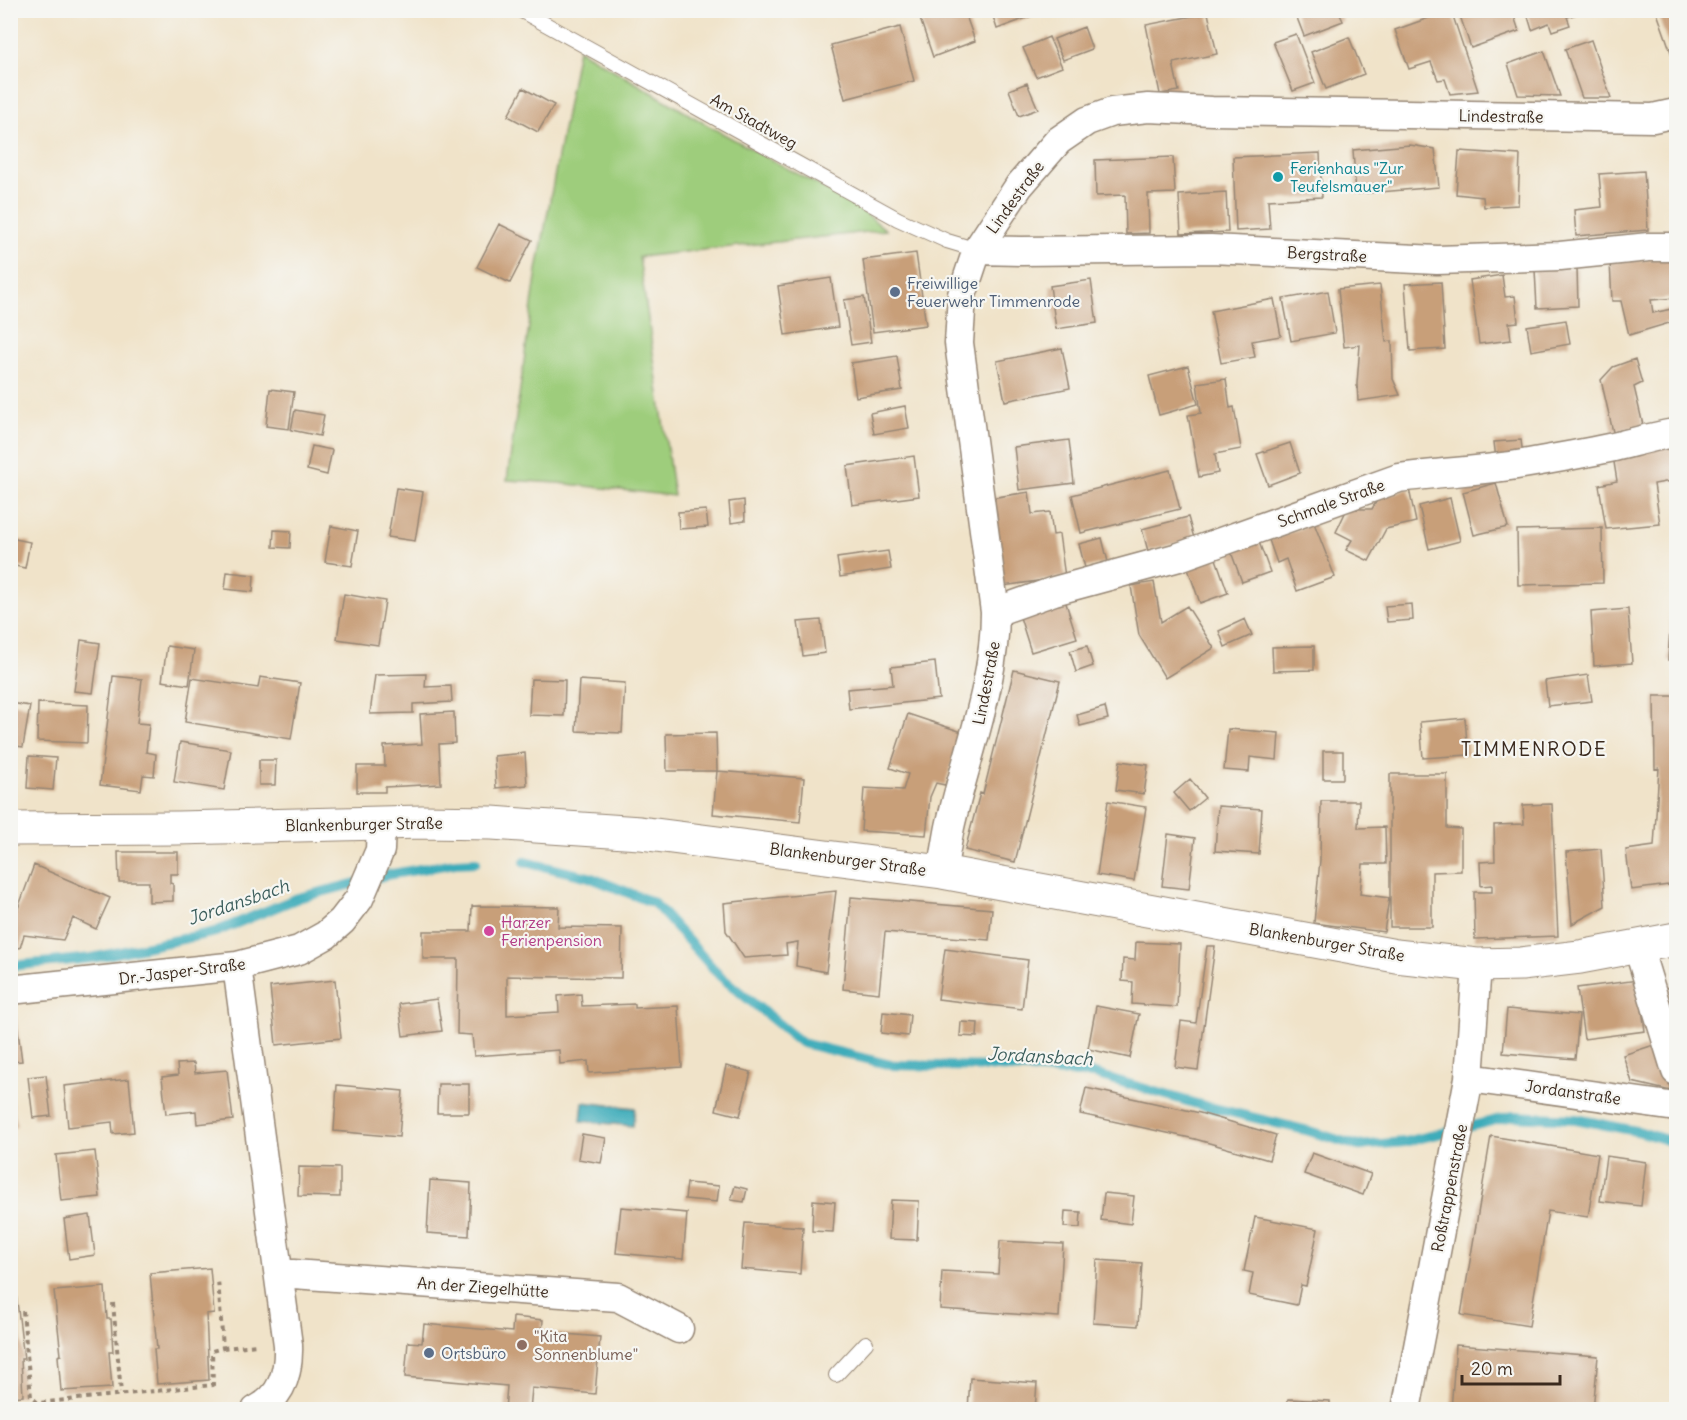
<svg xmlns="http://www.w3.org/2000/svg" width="1687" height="1420" font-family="Delius,sans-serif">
<rect width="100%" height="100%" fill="#f6f6f2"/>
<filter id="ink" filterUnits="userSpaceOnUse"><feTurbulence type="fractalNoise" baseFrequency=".0167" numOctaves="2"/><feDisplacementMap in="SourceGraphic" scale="12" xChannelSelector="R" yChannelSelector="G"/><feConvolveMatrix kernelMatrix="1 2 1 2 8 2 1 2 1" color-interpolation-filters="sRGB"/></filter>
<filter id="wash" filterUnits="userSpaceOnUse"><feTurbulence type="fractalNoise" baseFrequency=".008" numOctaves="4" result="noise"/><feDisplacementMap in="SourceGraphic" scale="24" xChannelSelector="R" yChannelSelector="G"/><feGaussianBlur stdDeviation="1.35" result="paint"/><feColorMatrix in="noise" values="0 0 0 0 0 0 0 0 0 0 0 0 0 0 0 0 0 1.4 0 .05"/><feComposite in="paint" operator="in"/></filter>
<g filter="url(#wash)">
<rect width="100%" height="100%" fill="#f0e3c9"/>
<!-- green -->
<path fill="#9ecd7c" stroke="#6c7c4d" stroke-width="1.5" d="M578,49L709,126L855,205L886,230L639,257L674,496L558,483L507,480L537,270Z"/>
<!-- water -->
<path fill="#3dacba" stroke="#3c6b6c" stroke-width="1.5" d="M583,1102L635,1108L633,1126L581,1121Z"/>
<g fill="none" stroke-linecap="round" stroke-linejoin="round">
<!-- stream -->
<path stroke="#3dacba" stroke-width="10" d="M525,862L589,877L654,903L720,976L802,1043L891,1065L998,1067L1094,1074L1197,1104L1309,1131L1358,1146L1405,1142L1513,1116L1576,1119L1641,1132L1676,1143
M10,966L92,958L215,932L298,898L387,875L455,863L476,862"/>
</g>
<g id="blocks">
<!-- building -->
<path fill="#c89f79" d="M917,10H964L975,41L933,57Z
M991,10H1039L1040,13L997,29Z
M1294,10H1338L1343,21L1304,36Z
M1451,10L1478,91L1450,94L1445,79L1438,80L1431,62L1409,69L1395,30Z
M1458,10H1512L1519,31L1471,48Z
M1526,10H1587V11L1567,17L1570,25L1552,31L1549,23L1532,30Z
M1656,10H1676V54L1672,55Z
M1208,13L1217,54L1173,63L1179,91L1160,94L1146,25Z
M900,27L914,81L845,99L831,45Z
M1084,27L1092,49L1063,60L1054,39Z
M1296,34L1315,83L1293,91L1273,42Z
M1049,37L1062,67L1036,77L1023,48Z
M1349,37L1364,74L1326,89L1311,52Z
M1591,40L1611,98H1582L1565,49Z
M1544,51L1560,96L1518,95L1508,64Z
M1027,83L1038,109L1019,116L1009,90Z
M523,88L554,105L538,132L508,116Z
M1410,145L1435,149L1439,187L1356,194L1353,150Z
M1459,151L1520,155L1518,205L1484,207L1483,197L1456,194Z
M1320,153L1322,197L1268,200L1270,229L1236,231L1233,157Z
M1173,157L1175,193L1148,194L1149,233L1126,234L1125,195L1096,196L1095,160Z
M1644,171L1648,230L1576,236L1574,210L1602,207L1599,174Z
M1226,192L1228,232L1181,234L1179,195Z
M499,224L532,240L510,283L477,267Z
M916,253L926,325L873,332L863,260Z
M1676,258V298L1651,300L1653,313L1676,308V321L1629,335L1621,301H1612L1610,262Z
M1577,268L1578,306L1537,308L1535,270Z
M1502,275L1505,297L1515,296L1518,322L1509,323L1511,340L1479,344L1470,280Z
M831,278L838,327L785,335L778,286Z
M1091,280L1097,323L1056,329L1050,286Z
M1441,282L1445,349L1410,351L1405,284Z
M1380,285L1386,342L1392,341L1393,379L1400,395L1358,401L1357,384L1360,345L1344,347L1338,289Z
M1328,291L1335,333L1291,341L1283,299Z
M864,297L871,342L851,345L844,300Z
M1274,299L1281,336L1252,341L1255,357L1221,363L1211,311Z
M1566,320L1570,344L1531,351L1527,326Z
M1062,348L1070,388L1005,401L997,361Z
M897,356L902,390L856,397L851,363Z
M1635,359L1642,383L1634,387L1643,425L1613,432L1601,380L1613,367Z
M1188,366L1198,404L1159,415L1149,376Z
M1226,379L1230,408L1234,407L1241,449L1215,454L1218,473L1199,477L1188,415L1201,413L1197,383Z
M270,389L294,392L289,429L266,426Z
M905,406L909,428L874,434L870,413Z
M295,410L324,415L320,436L291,430Z
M1069,440L1074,483L1019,490L1014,447Z
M1521,440L1523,456L1496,459L1494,442Z
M1676,441V480L1654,484L1660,524L1606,529L1599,485L1617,481L1613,456Z
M1290,443L1300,473L1268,485L1257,454Z
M312,446L332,450L327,475L307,470Z
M914,456L919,496L852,505L847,466Z
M1170,470L1180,509L1081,533L1072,495Z
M1496,483L1508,527L1474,535L1463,492Z
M396,488L423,492L415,541L388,537Z
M1409,489L1416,522L1386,529L1369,561L1346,550L1352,540L1336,532L1347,509H1372L1379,497Z
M1029,492L1032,514L1050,512L1053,535L1059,534L1065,577L1003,586L991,498Z
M1450,498L1460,541L1429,549L1419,506Z
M744,500L745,521L731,523L729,502Z
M706,510L708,527L679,529L678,512Z
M1188,517L1194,538L1148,551L1142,529Z
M1314,523L1335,577L1297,591L1286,559L1277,563L1269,540Z
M331,526L358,531L352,566L325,562Z
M1602,528L1603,583L1518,585L1517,530Z
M274,530L291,531L290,548L273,547Z
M10,538L30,542L25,568L10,565Z
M1102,538L1108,562L1085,568L1079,544Z
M1259,542L1270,572L1242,582L1231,552Z
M888,551L891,569L840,577L837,558Z
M1215,556L1228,593L1200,603L1187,566Z
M227,572L254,575L253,592L225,589Z
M1154,582L1161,622L1187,606L1214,648L1165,678L1139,635L1131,586Z
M344,594L385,601L378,645L337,639Z
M1065,600L1077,638L1031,652L1019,614Z
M1672,602H1676V661L1668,660Z
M1412,604L1413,620L1387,622L1385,606Z
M1628,609L1632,663L1594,666L1591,612Z
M1245,619L1252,635L1225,647L1219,631Z
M821,620L825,653L803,656L798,622Z
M81,640L100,643L93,693L74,691Z
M167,646L194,650L189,685L162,681Z
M1087,646L1093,666L1076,672L1070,651Z
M1314,646V670L1273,671L1272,647Z
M935,662L939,699L849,709L847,689L893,685L891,667Z
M1014,670L1060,681L1015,862L965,850L980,793L983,794Z
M426,674L425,687L451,686L452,702L413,704V713L370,714L375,675Z
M1588,675L1592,701L1548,706L1545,681Z
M113,676L142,679L137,723L149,724L146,752L156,754L154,776L143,775L141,790L100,785Z
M260,677L300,683L291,739L185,722L192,678L258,688Z
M531,679L565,680L564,716L529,715Z
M579,680L625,683L622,733L576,731Z
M1654,696H1676V884L1631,890L1626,850L1654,846L1659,768L1655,769Z
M10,703L30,706L23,747L10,745Z
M38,703L88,705L87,743L37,741Z
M1105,707L1108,719L1080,726L1077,715Z
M454,712L455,743L439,744L441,784L385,787V792H357V766H385L384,746L422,744L420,714Z
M908,714L962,732L945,785L936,783L930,797L926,835L861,831L864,788L903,790L908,774L890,768Z
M1465,718L1468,755L1423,758L1420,722Z
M1228,729L1279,733L1277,760L1250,757L1249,772L1224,770Z
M716,733L717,771H667L666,734Z
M180,742L231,750L224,790L174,782Z
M1323,751H1343V779H1323Z
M525,753L527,785L496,788L494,756Z
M29,756L56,758L53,790L27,788Z
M259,760H276L275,785H259Z
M1120,761L1148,765L1144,794L1116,790Z
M717,771L804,778L800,822L713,814Z
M1390,774H1447V828L1461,829V871L1432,872V927H1390Z
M1190,779L1205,798L1189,811L1174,793Z
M1108,801L1146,807L1134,881L1097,875Z
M1321,801H1359L1358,828L1385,827L1386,864H1363L1360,894L1389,898L1384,932L1314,923L1320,860Z
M1552,804L1558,936L1475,939L1474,892H1492V885L1481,886L1480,862L1495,861L1494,825L1524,824L1523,805Z
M1218,806L1262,809L1259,854L1215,851Z
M1168,834L1195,838L1189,889L1162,886Z
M1601,849L1605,906L1572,924L1566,852Z
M118,852H178V874H170V883L173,884V901L149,902V882H119Z
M34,865L110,898L96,929L73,918L63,940L24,935L20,948L10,946V914H16Z
M836,891L826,972L796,966L798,942L786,944L787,955L744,958L726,931L724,903Z
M851,897L992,909L989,940L885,932L879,993L843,989Z
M472,906L559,907L558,927L622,928L621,978L507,976V1015L559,1012L558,996L581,994L582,1006L635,1004V1008L678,1006L682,1067L589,1073L588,1061L560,1064L559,1050L474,1056L472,1035L457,1034L458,959H423V931H471Z
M1136,942L1180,944L1177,1007L1132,1004L1133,982L1122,981L1123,959L1135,960Z
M1207,946H1215L1198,1070L1175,1067L1181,1021L1196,1023Z
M945,949L1028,960L1022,1009L938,999Z
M335,980L341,1038L276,1045L270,987Z
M1638,980L1645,1031L1584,1039L1577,988Z
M1676,985V1038L1660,990Z
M437,999L442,1031L403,1036L399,1004Z
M1096,1006L1139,1014L1130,1058L1088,1049Z
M1507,1009L1579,1015L1575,1059L1503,1053Z
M883,1012L910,1015L908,1036L881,1033Z
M16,1016L22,1061L10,1062V1017Z
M961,1022L978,1023L977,1037L960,1036Z
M1657,1044L1671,1091L1632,1082L1623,1055Z
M194,1063L195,1073L227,1070L233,1120L197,1124L196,1111L166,1114L162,1077L178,1075L177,1064Z
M726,1066L751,1072L740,1116L716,1110Z
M46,1075L51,1116L33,1118L28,1077Z
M129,1079L134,1132L113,1134L112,1122L68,1127L64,1086Z
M10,1084L17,1127L10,1128Z
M438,1084H469V1113H437Z
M337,1085L403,1091L399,1137L334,1131Z
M1086,1088L1200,1113L1276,1135L1269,1160L1195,1139L1080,1114Z
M582,1134L606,1138L601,1163L578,1159Z
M1491,1136L1598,1154L1588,1217L1548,1211L1529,1326L1461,1315Z
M95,1151L100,1197L61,1201L56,1155Z
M1312,1153L1371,1174L1363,1195L1304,1174Z
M1606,1156L1646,1162L1641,1206L1600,1201Z
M299,1167L340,1168V1197L298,1196Z
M430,1180L471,1183L469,1236L427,1233Z
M687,1183L719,1186L717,1202L685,1199Z
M735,1186L747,1189L744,1202L731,1200Z
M1104,1193L1134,1196L1131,1224L1101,1220Z
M813,1200L835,1202L833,1232L812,1231Z
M891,1200L919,1201L917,1240L889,1239Z
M621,1207L687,1213L683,1259L616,1253Z
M1065,1211L1081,1212L1080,1228L1064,1227Z
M90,1215L95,1255L69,1259L64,1219Z
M1255,1217L1318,1229L1306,1286L1301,1285L1297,1305L1249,1295L1253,1273L1244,1271Z
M745,1223L803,1227L800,1274L741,1269Z
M1000,1241L1063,1244L1059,1317L940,1309L942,1271L998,1274Z
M1097,1260L1142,1263L1138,1326L1093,1323Z
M210,1268L214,1313L206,1314L209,1380L157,1384L154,1349H157L150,1273Z
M105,1287L107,1319H111L113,1352H109L112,1388L61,1391L58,1356L61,1355L54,1291Z
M10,1293H16L24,1359H21L23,1396L10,1397Z
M513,1317L543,1320L542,1332L600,1337L595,1394L532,1388L530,1410H505L507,1386L405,1377L408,1342L422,1343L424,1324L512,1332Z
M1456,1345L1598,1356L1593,1410H1451Z
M970,1378L1037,1383L1035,1410H968Z
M1288,1399L1330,1401V1410H1287Z"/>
</g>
</g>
<g filter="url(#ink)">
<use href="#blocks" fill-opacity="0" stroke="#968674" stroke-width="1.5"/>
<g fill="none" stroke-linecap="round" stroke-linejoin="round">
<defs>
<path id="lane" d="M520,10L898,219L947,241L977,250
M836,1375L866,1343"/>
<path id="street" d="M977,250L1021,251L1211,249L1437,260L1560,256L1649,247H1676
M995,612L1054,591L1179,557L1399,478C1441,472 1482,471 1523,464C1552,459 1581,454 1609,448C1632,443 1653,436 1676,433
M942,872C945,857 947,842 950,827C966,755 995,687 995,612L959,343L962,295L977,250L1019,186L1058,141L1087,121L1112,112L1148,108L1212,111L1653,118L1676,113
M1638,947L1676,1071
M237,966L288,1345C289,1373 282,1397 256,1410
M10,990L237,966L299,950L326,935L342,921L359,899L380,850L381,823
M1469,1078L1676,1107
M279,1273L618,1297L679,1329
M1406,1410L1469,1078L1477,965"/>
<path id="secondary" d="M10,829L177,828L422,822L492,823L640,833L942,872L1396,956L1477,965L1521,964L1580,957L1676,939"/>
</defs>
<!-- lane casing -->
<use href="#lane" stroke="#968674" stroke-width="16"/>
<!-- street casing -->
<use href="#street" stroke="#968674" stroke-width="31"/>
<!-- secondary casing -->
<use href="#secondary" stroke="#968674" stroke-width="35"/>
<!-- path -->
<path stroke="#968674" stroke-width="4" stroke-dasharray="4.5 4.5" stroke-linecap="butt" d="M113,1303L121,1393
M23,1311L31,1397L38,1403L213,1385L212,1351L223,1348L218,1279
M223,1348L258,1345"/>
<!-- lane -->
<use href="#lane" stroke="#fff" stroke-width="14"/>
<!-- street -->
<use href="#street" stroke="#fff" stroke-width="28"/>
<!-- secondary -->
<use href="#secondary" stroke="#fff" stroke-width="33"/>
</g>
</g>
<!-- markers -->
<circle fill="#0f9aa8" stroke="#f6f6f2" stroke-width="2" cx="1278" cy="177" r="6"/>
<g fill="#5c6f8a" stroke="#f6f6f2" stroke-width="2">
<circle cx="895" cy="292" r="6"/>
<circle cx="429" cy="1353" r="6"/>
</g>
<circle fill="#d1479c" stroke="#f6f6f2" stroke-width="2" cx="489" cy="931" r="6"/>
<circle fill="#8d6e63" stroke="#f6f6f2" stroke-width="2" cx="522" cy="1345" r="6"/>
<g text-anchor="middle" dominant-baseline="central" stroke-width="4.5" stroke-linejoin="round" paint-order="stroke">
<!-- street labels -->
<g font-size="16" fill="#3b2a1e" stroke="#f6f6f2">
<text transform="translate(1501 116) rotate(1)">Lindestraße</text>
<text transform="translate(754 121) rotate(29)">Am Stadtweg</text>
<text transform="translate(1015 197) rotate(-54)">Lindestraße</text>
<text transform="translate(1327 254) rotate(3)">Bergstraße</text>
<text transform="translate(1331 503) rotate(-20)">Schmale Straße</text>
<text transform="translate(986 683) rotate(-79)">Lindestraße</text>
<text transform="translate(364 824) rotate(-1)">Blankenburger Straße</text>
<text transform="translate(848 859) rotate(8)">Blankenburger Straße</text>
<text transform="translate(1327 942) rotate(10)">Blankenburger Straße</text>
<text transform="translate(182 971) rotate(-7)">Dr.-Jasper-Straße</text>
<text transform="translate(1573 1092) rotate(8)">Jordanstraße</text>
<text transform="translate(1449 1188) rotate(-79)">Roßtrappenstraße</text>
<text transform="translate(483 1287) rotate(4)">An der Ziegelhütte</text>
</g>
<!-- culture labels -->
<g font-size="16" fill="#0d838f" stroke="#f6f6f2" text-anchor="start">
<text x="1290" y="168">Ferienhaus "Zur<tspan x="1290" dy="18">Teufelsmauer"</tspan></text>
</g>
<!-- service labels -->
<g font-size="16" fill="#4e5e75" stroke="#f6f6f2" text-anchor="start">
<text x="907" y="283">Freiwillige<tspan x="907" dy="18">Feuerwehr Timmenrode</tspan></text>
<text x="441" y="1353">Ortsbüro</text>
</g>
<!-- hotel labels -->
<g font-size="16" fill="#b23c85" stroke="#f6f6f2" text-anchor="start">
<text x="501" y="922">Harzer<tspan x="501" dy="18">Ferienpension</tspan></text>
</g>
<!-- education labels -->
<g font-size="16" fill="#785e54" stroke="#f6f6f2" text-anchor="start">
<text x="534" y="1336">"Kita<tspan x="534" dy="18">Sonnenblume"</tspan></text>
</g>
<!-- water labels -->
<g font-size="18" font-style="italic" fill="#3c5e5c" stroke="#f6f6f2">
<text transform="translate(238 902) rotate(-19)">Jordansbach</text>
<text transform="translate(1040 1056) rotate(3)">Jordansbach</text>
</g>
<!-- quarter labels -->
<g font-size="20" letter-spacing="1.5" fill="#3b2a1e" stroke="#f6f6f2">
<text x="1534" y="748">TIMMENRODE</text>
</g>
</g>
<!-- margin -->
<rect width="1687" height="1420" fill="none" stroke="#f6f6f2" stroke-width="36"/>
<!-- scale -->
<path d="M1462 1375v9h98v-9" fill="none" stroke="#3b2a1e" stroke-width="3"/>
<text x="1471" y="1375" font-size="18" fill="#3b2a1e" stroke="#f6f6f2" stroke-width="4.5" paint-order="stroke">20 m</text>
</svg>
